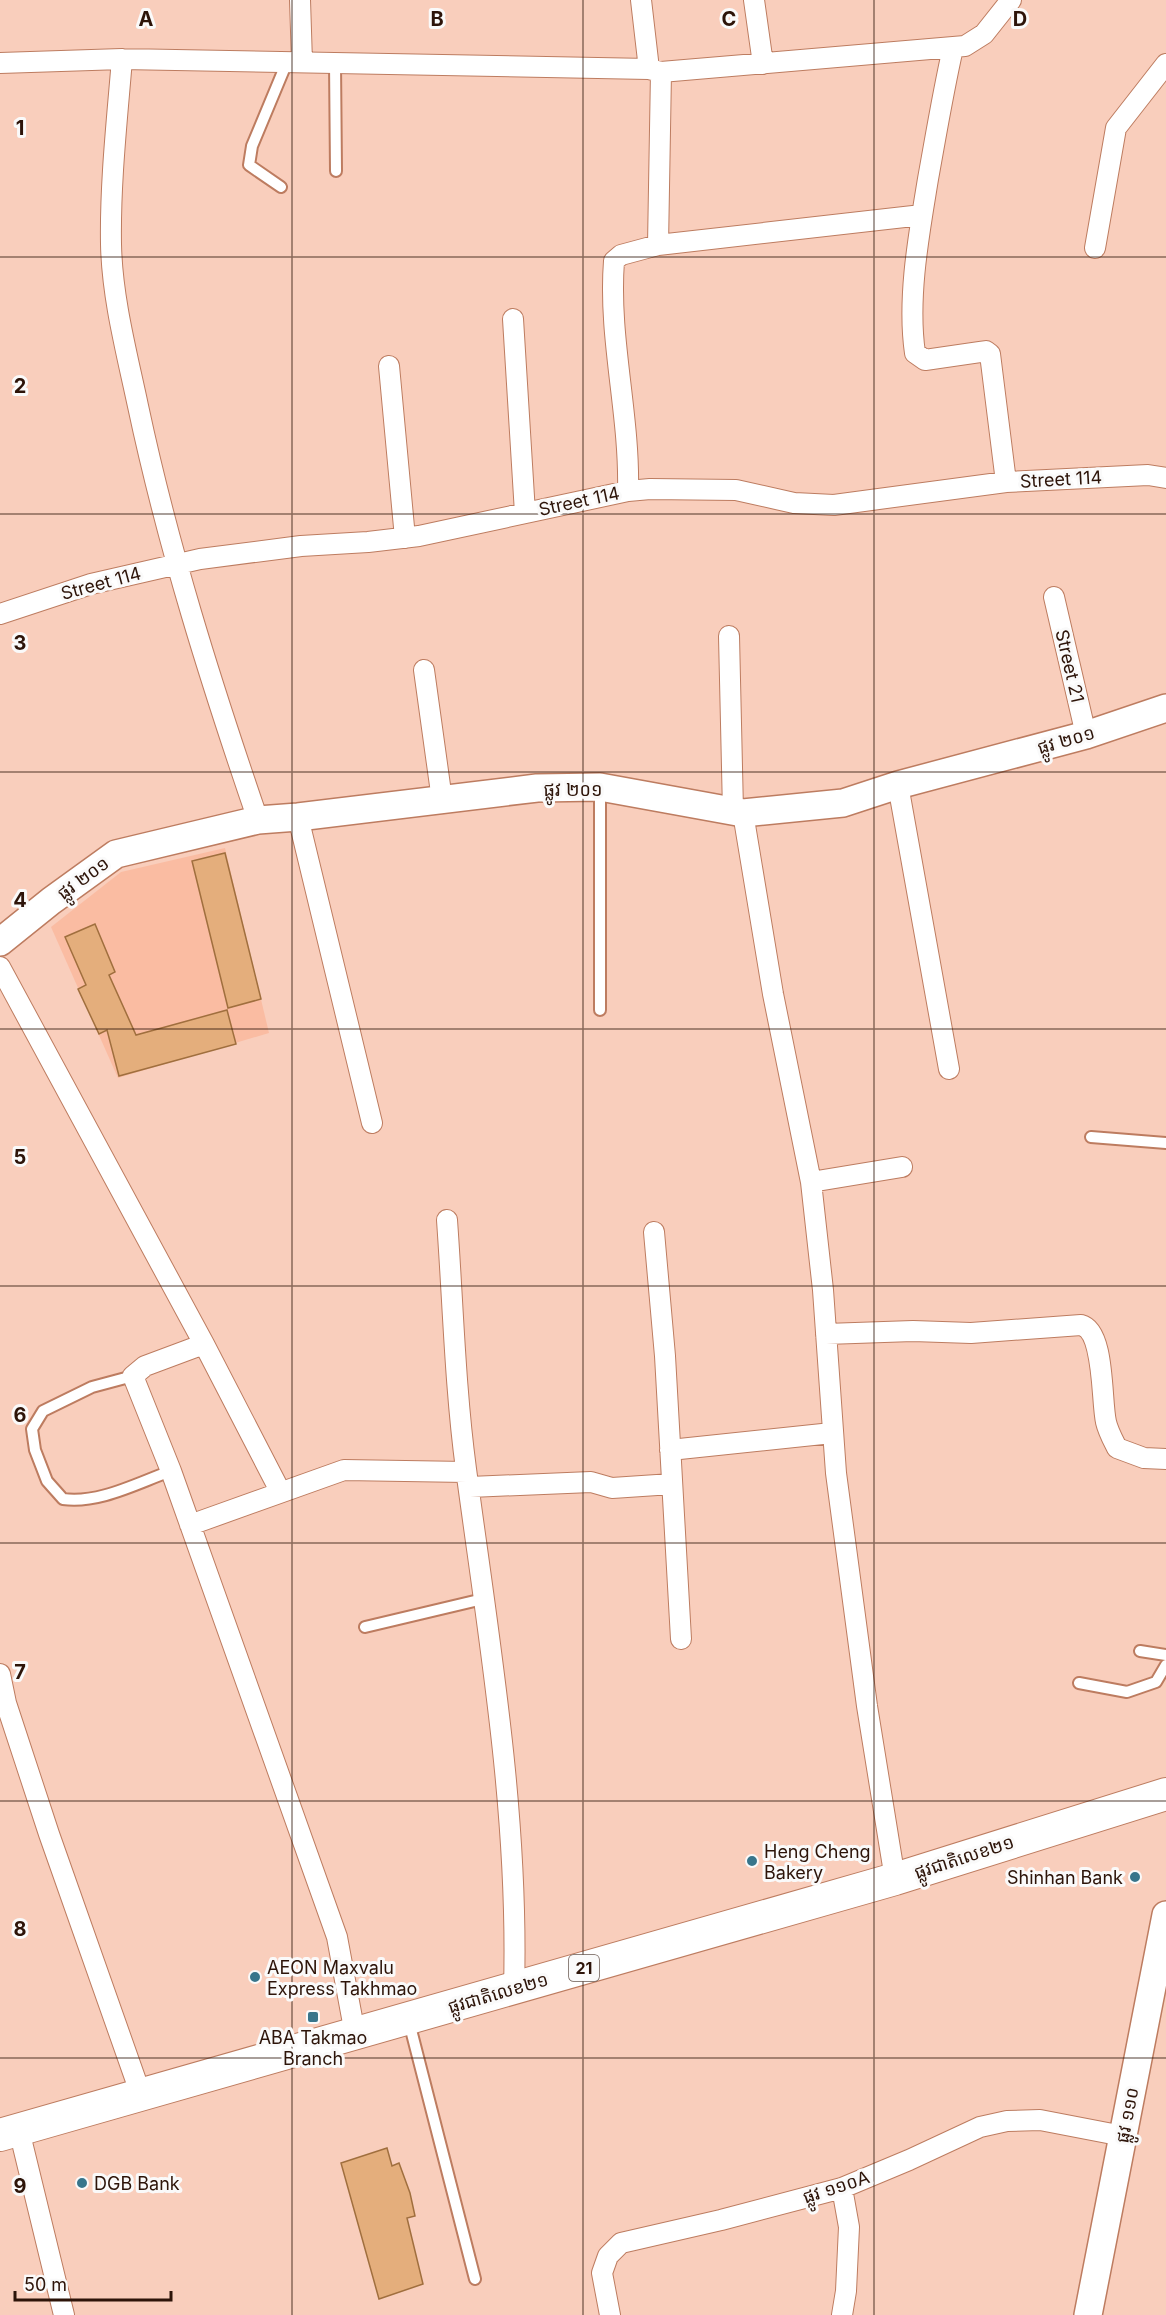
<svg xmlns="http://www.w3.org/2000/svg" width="1166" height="2315" font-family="Inter,'Noto Sans Khmer',sans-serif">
<rect width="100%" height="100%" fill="#f9cebc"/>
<!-- built -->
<path fill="#fabca2" d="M225,848L269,1033L118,1078L51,927L121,872Z"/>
<!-- building -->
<path fill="#e4ae7c" stroke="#a06f3e" stroke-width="1.5" d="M225,853L261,999L228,1008L192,861Z
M95,924L115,972L109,975L136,1035L227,1010L236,1044L119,1076L107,1030L99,1034L78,989L86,985L65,937Z
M387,2148L392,2166L399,2163L410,2193L415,2216L407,2218L423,2284L379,2299L341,2163Z"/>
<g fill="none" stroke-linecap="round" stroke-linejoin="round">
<defs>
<path id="lane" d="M335,63L336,171
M281,187L249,165L252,146L287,62
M600,1010V787
M1091,1137L1166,1143
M133,1376L92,1387L43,1411L32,1429L35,1450L47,1481L63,1499C99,1504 137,1483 171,1471
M365,1627L483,1599
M1140,1651L1166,1655
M1079,1683L1127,1692L1156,1682L1166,1665
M409,2022L475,2279"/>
<path id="street" d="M300,0L302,62
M641,0L649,69
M754,0L763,64
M953,48C943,92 936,135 928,179C919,234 907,298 915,353L925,360L980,352L986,351L990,354L1006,482
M122,59C117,120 110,183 111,244C112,298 127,354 138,406C168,547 211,683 258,820
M0,63L122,59L649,69L661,72L965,46L984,34L1011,0
M658,245L661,72
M1095,248L1116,128L1166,64
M513,319L525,513
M389,366L405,538
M628,491C630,414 608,338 614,261L621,255L658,245L922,215
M1054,597L1086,735
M0,614L91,584L200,559L301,546L368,542L419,536L628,491L650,489L736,490L794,503L834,505L1006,482L1148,475L1166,478
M729,636L733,811
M424,670L442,800
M898,785L949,1069
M743,813L773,994L811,1182L823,1290L836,1473L867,1706L895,1879
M298,817L372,1123
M0,967L204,1344L280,1491
M811,1182L902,1167
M447,1220C453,1303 455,1387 466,1469C489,1641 519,1814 514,1989
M654,1232L665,1356L681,1639
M826,1334L913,1331L971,1333L1081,1325C1105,1331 1101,1400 1106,1422C1108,1431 1113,1440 1117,1448L1144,1458L1166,1459
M204,1344L145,1366L133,1376L171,1471L337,1937L355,2034
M670,1450L832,1433
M470,1487L591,1482L612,1488L672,1484
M190,1525L344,1470L466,1472
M0,1674L6,1703L49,1834L141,2095
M19,2130L64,2315
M610,2315L602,2273L608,2256L621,2243L721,2220L842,2188L909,2160L980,2127L1007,2121L1040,2120L1123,2136
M842,2315L846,2291L849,2227L842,2188"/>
<path id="secondary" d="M0,942L51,901L116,854L258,820L298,817L537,788L600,787L743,813L843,803L898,785L1086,735L1166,708
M1088,2315L1166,1915"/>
<path id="primary" d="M0,2135L895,1879L1166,1794"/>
</defs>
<!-- lane casing -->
<use href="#lane" stroke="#bd7c60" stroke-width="14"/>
<!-- street casing -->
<use href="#street" stroke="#bd7c60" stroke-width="22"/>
<!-- secondary casing -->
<use href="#secondary" stroke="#bd7c60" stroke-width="30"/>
<!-- primary casing -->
<use href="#primary" stroke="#bd7c60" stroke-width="34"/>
<!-- lane -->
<use href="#lane" stroke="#fff" stroke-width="10"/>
<!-- street -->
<use href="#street" stroke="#fff" stroke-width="20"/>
<!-- secondary -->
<use href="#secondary" stroke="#fff" stroke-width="27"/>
<!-- primary -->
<use href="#primary" stroke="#fff" stroke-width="32"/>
</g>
<!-- grid -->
<path fill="none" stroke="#2d1409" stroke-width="1.5" stroke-opacity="0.55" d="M292,0V2315M583,0V2315M874,0V2315M0,257H1166M0,514H1166M0,772H1166M0,1029H1166M0,1286H1166M0,1543H1166M0,1801H1166M0,2058H1166"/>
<!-- markers -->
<g fill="#38758b" stroke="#fafafa" stroke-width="2">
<circle cx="752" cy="1861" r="6"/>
<circle cx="1135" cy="1877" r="6"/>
<circle cx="255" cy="1977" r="6"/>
<rect x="307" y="2011" width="12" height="12" rx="3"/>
<circle cx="82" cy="2183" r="6"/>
</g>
<g text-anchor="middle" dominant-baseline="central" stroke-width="6" stroke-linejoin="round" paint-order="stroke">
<!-- shield labels -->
<rect fill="#fafafa" stroke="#6a5951" stroke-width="1.5" x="569" y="1955" width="30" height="26" rx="4.5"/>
<g font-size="16" font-weight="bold" fill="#2d1409">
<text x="584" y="1968">21</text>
</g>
<!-- street labels -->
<g font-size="18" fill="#2d1409" stroke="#fafafa">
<text transform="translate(1061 479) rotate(-3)">Street 114</text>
<text transform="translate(579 501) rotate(-12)">Street 114</text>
<text transform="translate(101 583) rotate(-15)">Street 114</text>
<text transform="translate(1070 666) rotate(77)">Street 21</text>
<text transform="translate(1066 740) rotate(-16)">ផ្លូវ ២០១</text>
<text x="573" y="789">ផ្លូវ ២០១</text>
<text transform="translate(83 878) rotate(-36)">ផ្លូវ ២០១</text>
<text transform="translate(964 1857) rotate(-18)">ផ្លូវជាតិលេខ២១</text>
<text transform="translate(498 1993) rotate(-16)">ផ្លូវជាតិលេខ២១</text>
<text transform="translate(1127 2115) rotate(-79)">ផ្លូវ ១១០</text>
<text transform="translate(836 2187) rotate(-18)">ផ្លូវ ១១០A</text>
</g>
<!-- poi labels -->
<g font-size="18" fill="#2d1409" stroke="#fafafa" text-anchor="start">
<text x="764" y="1851">Heng Cheng<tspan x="764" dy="21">Bakery</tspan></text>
<text x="1123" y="1877" text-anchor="end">Shinhan Bank</text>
<text x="267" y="1967">AEON Maxvalu<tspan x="267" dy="21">Express Takhmao</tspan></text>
<text x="313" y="2037" text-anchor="middle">ABA Takmao<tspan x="313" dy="21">Branch</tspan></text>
<text x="94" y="2183">DGB Bank</text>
</g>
</g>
<g font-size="20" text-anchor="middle" font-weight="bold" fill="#2d1409" stroke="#fafafa" stroke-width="6" stroke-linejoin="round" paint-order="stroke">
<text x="146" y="26">A</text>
<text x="437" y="26">B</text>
<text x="729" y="26">C</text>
<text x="1020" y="26">D</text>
<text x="20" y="135">1</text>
<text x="20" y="393">2</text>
<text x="20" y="650">3</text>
<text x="20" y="907">4</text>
<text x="20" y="1164">5</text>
<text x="20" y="1422">6</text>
<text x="20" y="1679">7</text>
<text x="20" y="1936">8</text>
<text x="20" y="2193">9</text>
</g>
<!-- scale -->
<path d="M15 2291v9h156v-9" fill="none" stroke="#2d1409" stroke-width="3"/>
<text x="24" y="2291" font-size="18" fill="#2d1409" stroke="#fafafa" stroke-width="4.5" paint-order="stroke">50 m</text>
</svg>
